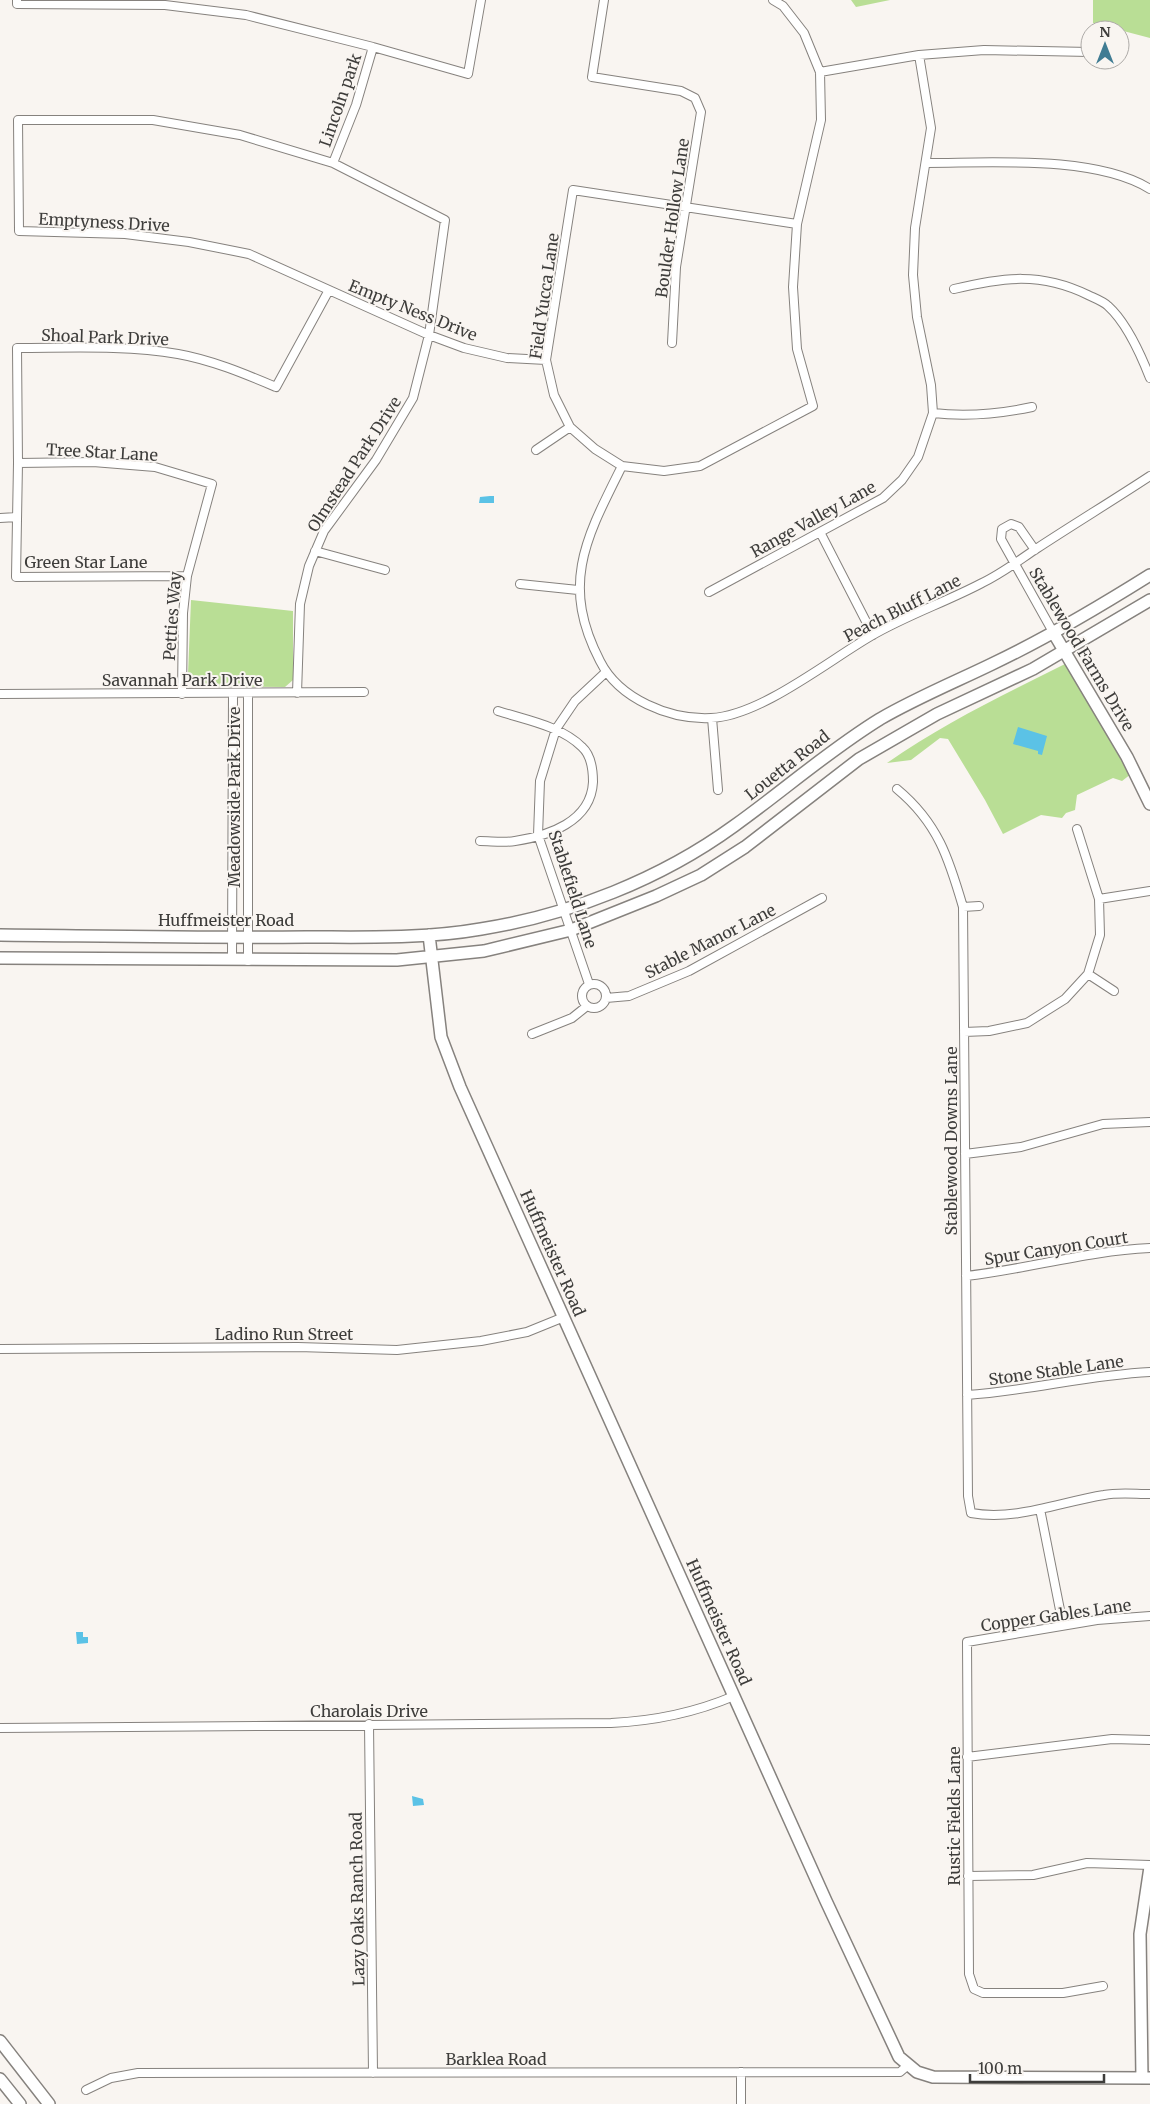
<svg xmlns="http://www.w3.org/2000/svg" width="1150" height="2104" font-family="Merriweather,serif">
<rect width="100%" height="100%" fill="#f9f5f1"/>
<!-- green -->
<path fill="#b9de95" d="M851,0H890L856,7Z
M1093,0H1150V38L1093,23Z
M191,600L293,611V680L285,687L196,686L188,674Z
M1067,663L1131,774L1122,781L1113,778L1077,795L1075,810L1066,813L1062,818L1041,815L1003,834L985,800L948,739L940,738L911,760L887,763C944,723 1005,694 1067,663Z"/>
<!-- water -->
<path fill="#5bc2e6" d="M490,496H494V503H479L480,497Z
M1018,727L1047,736L1042,755L1038,754V751L1013,744Z
M76,1632H83V1637H88V1643L77,1644Z
M412,1796L423,1799L424,1805L413,1806Z"/>
<g fill="none" stroke-linecap="round" stroke-linejoin="round">
<defs>
<path id="street" d="M17,0V4L165,5L246,15L373,47L468,74L481,0
M604,0L592,77L681,91L695,98L701,112L676,267L672,343
M773,0L783,6L804,33L820,72L821,120L797,224L793,287L797,349L813,406L700,466L664,471L622,466L595,449L570,427L554,395L546,360L573,190L797,224
M820,72L919,55L984,50L1090,52
M333,163L356,105L373,47
M927,163C991,163 1095,155 1150,189
M954,289C1003,277 1041,272 1088,295C1094,298 1103,301 1108,306C1127,323 1141,355 1150,378
M933,413C967,417 999,414 1032,407
M536,450L570,427
M18,463L93,462L155,467L212,484L187,576L183,613L182,694
M622,466C586,538 560,584 600,661C619,699 670,720 711,718C760,716 828,661 871,636C907,615 946,602 982,583C1001,574 1018,561 1036,549C1074,524 1112,501 1150,476
M0,518L17,517
M820,532L873,635
M1035,550L1019,527L1011,524L1002,529L1001,539L1053,632
M315,551L385,570
M187,576L16,577L18,463L17,348C70,348 125,345 178,354C212,360 245,374 276,387L329,290
M520,584L578,590
M709,592L883,498L902,480L918,457L933,413L931,385L917,317L913,275L915,228L931,128L919,55
M248,693V961
M297,693L300,604L309,566L324,531L376,460L413,398L429,335L445,220L333,163L240,135L153,120H18L19,231L125,234L189,242L249,254L429,335L464,348L507,358L546,360
M0,694L364,692
M712,718L718,790
M897,789C938,823 949,859 963,907L968,1496L971,1513C1016,1521 1060,1502 1104,1495C1118,1492 1135,1494 1150,1494
M480,841C491,841 504,843 515,841C548,836 591,822 593,782C593,771 591,755 582,747C561,726 526,720 498,711
M1099,899L1150,891
M963,907L979,906
M232,960L233,693
M1088,974L1114,991
M582 996a12 12 0 1 1 24 0a12 12 0 1 1-24 0Z
M589,984L538,835L540,781L556,729L575,701L606,672
M606,998L629,996L689,971L822,898
M964,1032L989,1031L1027,1023L1065,999L1088,974L1100,935L1099,899L1077,829
M532,1034L572,1018L587,1006
M965,1154L1021,1147L1103,1124L1150,1122
M966,1276C1028,1269 1087,1251 1150,1248
M0,1349L298,1347L397,1350L481,1341L527,1332L564,1317
M967,1395C1028,1391 1088,1375 1150,1372
M1040,1509L1063,1625
M369,1724L373,2073
M0,1728L611,1723C654,1721 694,1713 734,1696
M967,1757L1112,1739L1150,1740
M968,1876L1033,1875L1087,1863L1150,1865
M1103,1986L1063,1993H983L974,1989L969,1974L967,1642L1097,1620L1150,1616
M86,2090L111,2078L138,2073L900,2072L907,2066
M741,2104V2072"/>
<path id="secondary" d="M1053,632L1127,757L1150,804
M0,935C102,936 204,938 306,937C365,937 424,939 481,929C570,915 661,879 734,826C783,791 828,751 880,719C916,698 955,682 992,664C1047,638 1099,607 1150,575
M429,935L441,1037L460,1087L826,1901L899,2057L917,2072L933,2077L1150,2078
M0,958L397,960L484,951L571,930L656,896L701,875L745,847L859,759L937,714L1033,669L1150,600
M0,2041L49,2104
M1142,2078L1140,1934L1150,1867
M0,2079L20,2104"/>
</defs>
<!-- street casing -->
<use href="#street" stroke="#86827e" stroke-width="10"/>
<!-- secondary casing -->
<use href="#secondary" stroke="#86827e" stroke-width="14"/>
<!-- street -->
<use href="#street" stroke="#fff" stroke-width="8"/>
<!-- secondary -->
<use href="#secondary" stroke="#fff" stroke-width="11"/>
</g>
<g text-anchor="middle" dominant-baseline="central" stroke-width="4" stroke-linejoin="round" paint-order="stroke">
<!-- street labels -->
<g font-size="16" fill="#3e3d3b" stroke="#f9f5f1">
<text transform="translate(340 100) rotate(-71)">Lincoln park</text>
<text transform="translate(672 218) rotate(-82)">Boulder Hollow Lane</text>
<text transform="translate(104 222) rotate(3)">Emptyness Drive</text>
<text transform="translate(544 296) rotate(-82)">Field Yucca Lane</text>
<text transform="translate(413 310) rotate(22)">Empty Ness Drive</text>
<text transform="translate(105 337) rotate(2)">Shoal Park Drive</text>
<text transform="translate(102 452) rotate(3)">Tree Star Lane</text>
<text transform="translate(354 464) rotate(-57)">Olmstead Park Drive</text>
<text transform="translate(813 519) rotate(-29)">Range Valley Lane</text>
<text x="86" y="562">Green Star Lane</text>
<text transform="translate(902 608) rotate(-27)">Peach Bluff Lane</text>
<text transform="translate(172 616) rotate(-86)">Petties Way</text>
<text transform="translate(1082 649) rotate(59)">Stablewood Farms Drive</text>
<text x="182" y="680">Savannah Park Drive</text>
<text transform="translate(787 765) rotate(-38)">Louetta Road</text>
<text transform="translate(234 797) rotate(-90)">Meadowside Park Drive</text>
<text transform="translate(573 889) rotate(72)">Stablefield Lane</text>
<text x="226" y="920">Huffmeister Road</text>
<text transform="translate(710 941) rotate(-27)">Stable Manor Lane</text>
<text transform="translate(951 1141) rotate(-90)">Stablewood Downs Lane</text>
<text transform="translate(1056 1248) rotate(-9)">Spur Canyon Court</text>
<text transform="translate(553 1253) rotate(66)">Huffmeister Road</text>
<text x="284" y="1334">Ladino Run Street</text>
<text transform="translate(1056 1370) rotate(-8)">Stone Stable Lane</text>
<text transform="translate(1056 1615) rotate(-8)">Copper Gables Lane</text>
<text transform="translate(719 1622) rotate(66)">Huffmeister Road</text>
<text x="369" y="1711">Charolais Drive</text>
<text transform="translate(954 1816) rotate(-90)">Rustic Fields Lane</text>
<text transform="translate(357 1899) rotate(-91)">Lazy Oaks Ranch Road</text>
<text x="496" y="2059">Barklea Road</text>
</g>
</g>
<!-- north arrow -->
<g transform="translate(1105 45)"><circle r="24" fill="#f9f5f1" stroke="#aeaba8"/>
<path d="M0-4L9 19L0 12L-9 19Z" fill="#407c93"/>
<text y="-8" font-size="14" font-weight="bold" text-anchor="middle" fill="#3e3d3b">N</text>
</g>
<!-- scale -->
<path d="M970 2074v8h134v-8" fill="none" stroke="#3e3d3b" stroke-width="2.5"/>
<text x="978" y="2074" font-size="15" fill="#3e3d3b" stroke="#f9f5f1" stroke-width="4" paint-order="stroke">100 m</text>
</svg>
